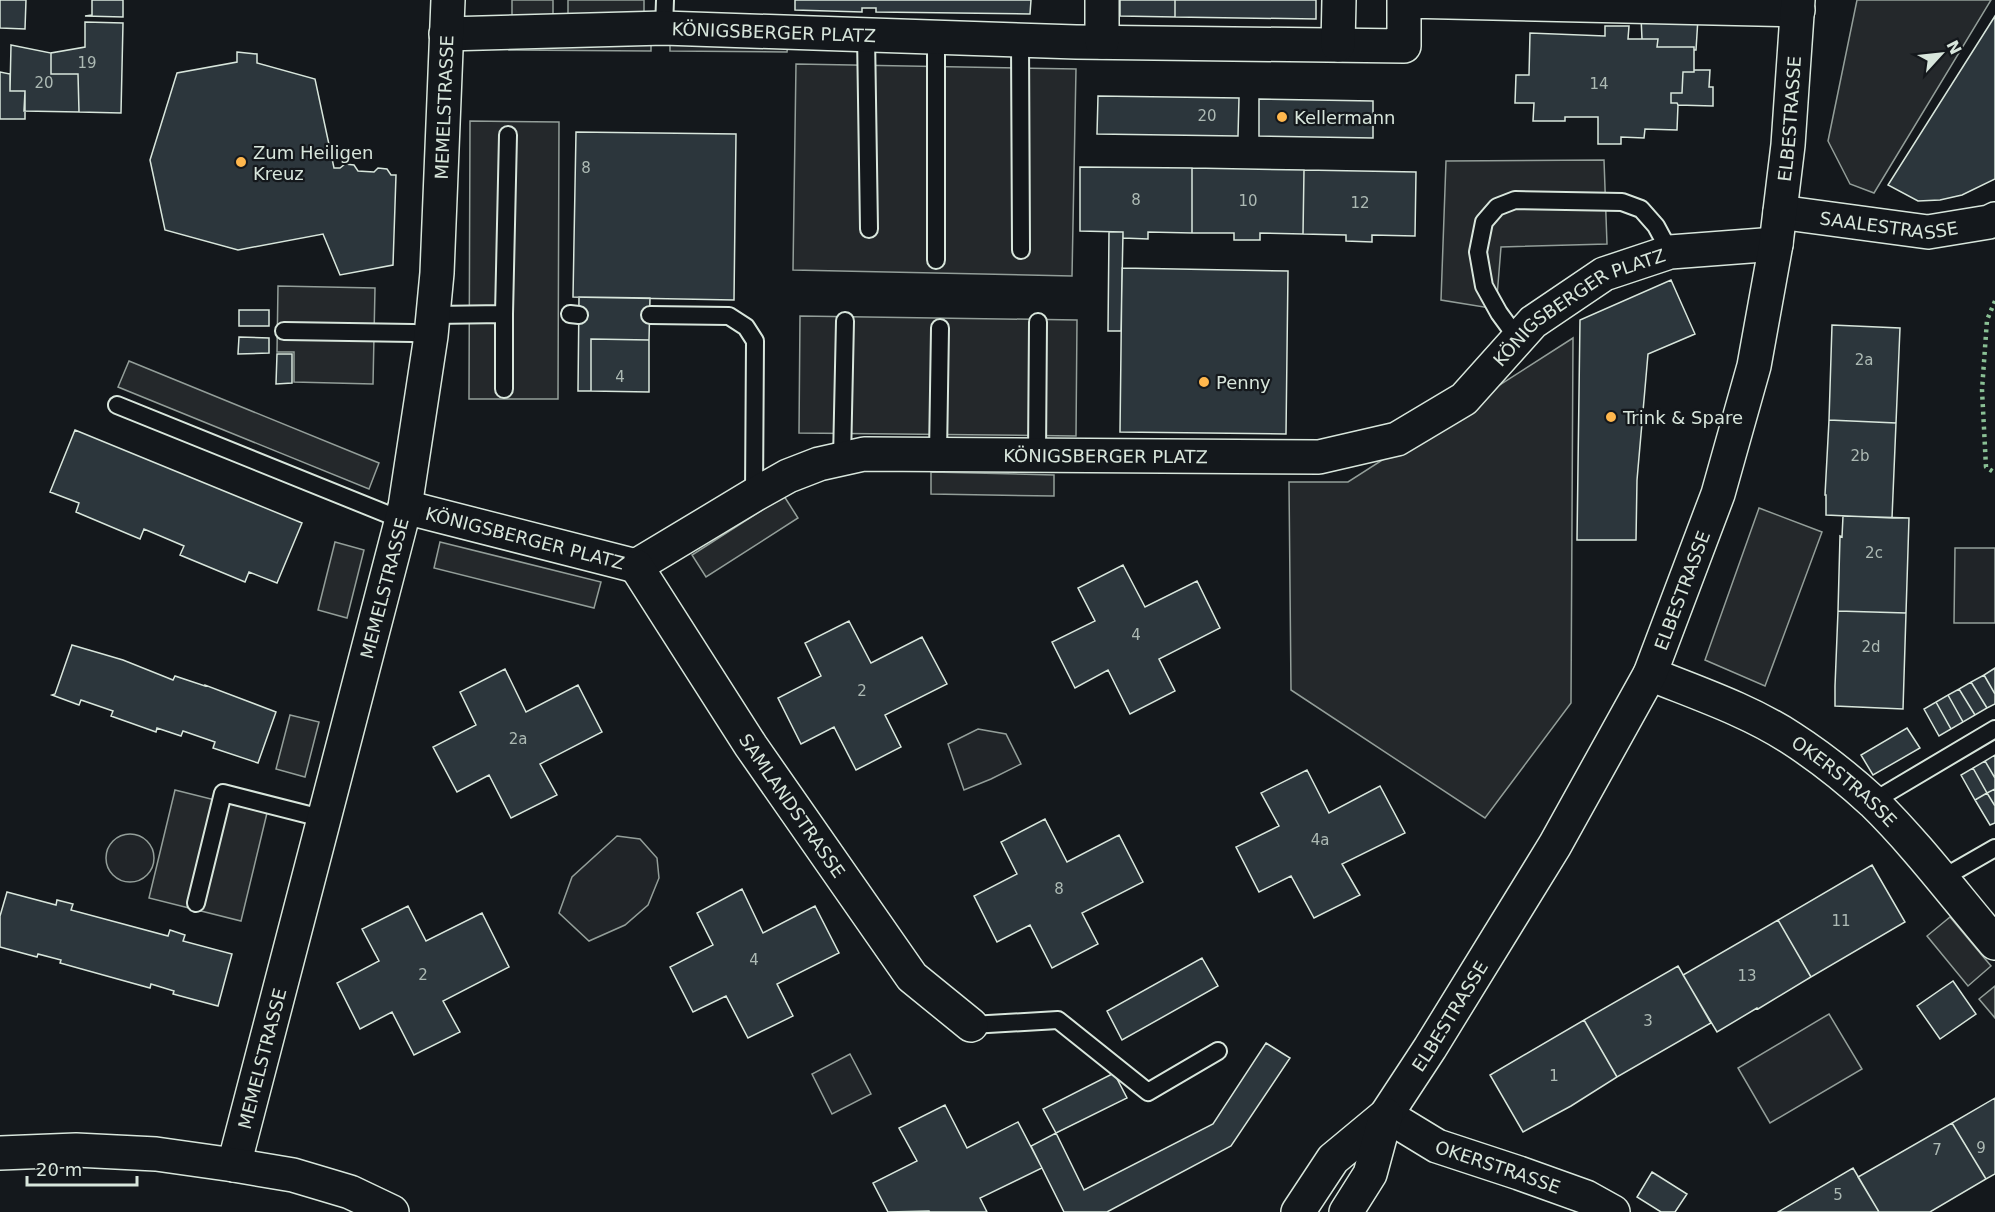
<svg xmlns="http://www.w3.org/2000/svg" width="1995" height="1212" font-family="'DejaVu Sans',sans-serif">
<rect width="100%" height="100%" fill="#14181c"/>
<!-- green -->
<path fill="#202428" stroke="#939e99" stroke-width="1.5" d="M1955,548H1995V623H1954Z
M978,729L1006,734L1021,764L991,779L964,790L948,744Z
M106 858a24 24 0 1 1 48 0a24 24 0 1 1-48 0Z
M617,836L640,839L657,858L659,878L648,905L625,925L589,941L559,913L572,877Z
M1829,1014L1862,1069L1770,1123L1738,1068Z
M850,1054L871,1094L832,1114L812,1074Z"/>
<!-- parking -->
<path fill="#24282b" stroke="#939e99" stroke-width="1.5" d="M512,0H553V15L512,16Z
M568,0H644V15H568Z
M1857,0H1991L1874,193L1850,184L1828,141Z
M509,41H651V51L509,50Z
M670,42H788L787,52L670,51Z
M796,64L1076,69L1072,276L793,270Z
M470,121L559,122L558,399H469Z
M1604,160L1607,244L1501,247L1496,309L1441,300L1446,161Z
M278,286L375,288L373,384L294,382V352H277Z
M800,316L1077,320L1076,436L799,433Z
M1573,338L1571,703L1485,818L1291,690L1289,482H1348Z
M129,361L379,463L369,489L118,387Z
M931,472L1054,475V496L931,494Z
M784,496L798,518L706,577L692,555Z
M1759,508L1822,532L1765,686L1705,660Z
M335,542L364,550L347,618L318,610Z
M440,542L601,582L594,608L434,568Z
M290,715L319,722L305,777L276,769Z
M175,790L267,813L241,921L149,898Z
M1950,917L1991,966L1968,986L1927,936Z
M1995,986V1018L1979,999Z"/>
<!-- building -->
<path fill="#2c363c" stroke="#d8e6dc" stroke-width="1.5" d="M0,0H26L25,29L0,28Z
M92,0H123V17L85,16L92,15Z
M795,0H1031L1030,14L876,12V8H862V12L795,10Z
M1120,0H1175V17L1120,16Z
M1175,0H1316V19L1175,17Z
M1995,16V179L1962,195L1940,200L1918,201L1888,185Z
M1641,17L1698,18L1696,50H1694V47H1657L1658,39H1642Z
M85,22L123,23L121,113L79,112L78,74H51V53L85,47Z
M1605,26H1629L1628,39H1658L1657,47H1694V72H1683L1682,93H1671V103H1677L1678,105L1677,130L1645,129L1644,138L1621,137V144H1598V117H1565V121H1533L1534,103H1515L1516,75H1529L1530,33L1605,36Z
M11,45L51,53V74H78L79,112L24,111L25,91H10Z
M237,52L257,54V63L315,79L334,168H340L345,164L354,165L358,171L374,172L378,168L387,169L391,175H396L393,265L340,275L323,234L238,250L165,230L150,160L177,73L237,62Z
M1694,70H1710L1709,87H1713V106L1678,105L1677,103H1671V93H1682L1683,72H1694Z
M0,72L10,74V91H25V119H0Z
M1098,96L1239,98L1238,136L1097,134Z
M1259,99L1373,101V138L1259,136Z
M576,132L736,134L734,300L573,297Z
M1080,167L1192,168V233L1148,232V239L1123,238V232L1080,231Z
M1192,168L1304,170L1303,234L1260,233V240H1234V233H1192Z
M1304,170L1416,172L1415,236L1372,235V242L1346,241V235L1303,234Z
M1109,232H1123L1121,331H1108Z
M1122,268L1288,271L1286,434L1120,432Z
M1671,280L1695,334L1648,354L1637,480L1636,540H1577L1580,320Z
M579,297L650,298L649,340L591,339V391H578Z
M239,310H269V326H239Z
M1832,325L1900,328L1896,423L1829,420Z
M239,337L269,338V353L238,354Z
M591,339L649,340V392L591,391Z
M277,354H292V383L276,384Z
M1829,420L1896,423L1892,518L1826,515V495H1825Z
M75,430L302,523L277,583L249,572L245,582L180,555L184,546L144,529L140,539L76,512L79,503L50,492Z
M1843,516L1909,518L1906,613L1838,611L1840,536L1842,537Z
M1123,565L1145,607L1197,581L1220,628L1159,659L1175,691L1130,714L1108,670L1075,688L1052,642L1095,621L1078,588Z
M1838,611L1906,613L1903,709L1835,706V686Z
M849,621L871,663L922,637L947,684L885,715L901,747L856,770L834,727L801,744L778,698L821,676L805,643Z
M72,645L123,660L173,680L175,676L205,686V685L276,712L258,763L213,748L215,742L183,731L181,736L157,728L156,732L111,716L113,711L81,700L79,705L52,695L55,694Z
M1995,668V694L1984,675Z
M505,669L526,712L578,685L602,732L540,764L557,795L511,818L489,775L457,792L433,747L476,725L460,692Z
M1984,675L1995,694V704L1987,708L1971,682Z
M1971,682L1987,708L1975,715L1959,689Z
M1959,689L1975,715L1963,722L1948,695Z
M1948,695L1963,722L1951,729L1936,702Z
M1936,702L1951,729L1939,736L1924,709Z
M1907,728L1920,748L1873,775L1861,755Z
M1995,755V778L1985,761Z
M1985,761L1995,778V789L1987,793L1973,768Z
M1973,768L1987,793L1975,800L1961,775Z
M1307,770L1329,813L1380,786L1405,833L1342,864L1360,895L1314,918L1291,876L1259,892L1236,847L1279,826L1261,793Z
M1995,789V806L1987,793Z
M1987,793L1995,806V823L1990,825L1975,800Z
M1045,819L1067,862L1119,835L1143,882L1082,913L1098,944L1052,968L1030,925L997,942L974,896L1017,874L1001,842Z
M1872,865L1905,922L1811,977L1778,920Z
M742,889L763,933L815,906L839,953L777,984L793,1016L748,1038L726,996L693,1012L670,967L713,945L697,913Z
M7,892L56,905L57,900L73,904L71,910L168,936L170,930L185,935L183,941L232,954L218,1006L173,994L174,991L151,984L150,988L60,963L61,960L38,954L37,957L0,947V916Z
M408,906L426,941L482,913L509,967L443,1001L460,1032L414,1055L392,1012L360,1029L337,983L379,961L362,929Z
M1778,920L1811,977L1758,1009L1757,1008L1717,1032L1683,975Z
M1202,958L1218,986L1122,1040L1107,1011Z
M1678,966L1711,1023L1617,1077L1584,1020Z
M1953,981L1976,1014L1940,1039L1917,1006Z
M1584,1020L1617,1077L1571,1106L1523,1132L1490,1075Z
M1266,1043L1290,1058L1231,1146L1107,1212H1064L1031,1146L1056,1133L1084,1190L1213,1124Z
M1114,1073L1127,1098L1056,1133L1043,1109Z
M1995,1098V1174L1986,1179L1952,1123Z
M945,1105L967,1148L1018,1122L1042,1168L980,1198L987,1212H930L929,1211L888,1212L873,1183L917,1161L899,1128Z
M1952,1123L1986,1179L1930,1212H1879L1858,1177Z
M1853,1168L1879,1212H1778Z
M1652,1172L1687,1194L1675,1212H1661L1637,1197Z"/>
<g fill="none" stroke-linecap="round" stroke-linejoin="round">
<defs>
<path id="lane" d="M664,28L665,0
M866,35L869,229
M936,38V260
M1020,40L1021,250
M570,314L579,315
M433,315L504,314L508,135
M650,315L729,316L746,327L755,341L754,495
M284,331L413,333L431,336
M1518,339L1499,313L1484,286L1478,252L1484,222L1497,207L1515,200L1622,202L1641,209L1656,226L1670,252
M504,389V314
M117,405L402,520
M938,454L940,328
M1037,455L1038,322
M842,459L845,321
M1872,802L1995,729
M1941,879L1995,848
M196,903L223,793L325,819
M971,1025L1058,1020L1148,1092L1218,1051"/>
<g id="street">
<path id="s1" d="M446,34L664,28L1076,42L1404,46V1L1798,10"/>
<path d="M1102,42V0"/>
<path d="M1338,45L1339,0"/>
<path id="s2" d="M1780,212L1928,232L1989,222L1995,219"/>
<path id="s3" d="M405,507L636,566L754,495L788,476L819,464L864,454L1319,457L1397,439L1464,399L1533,322L1604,274L1670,252L1776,244"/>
<path id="s4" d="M636,566L751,746L912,977L971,1025"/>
<path id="s5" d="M1650,674C1697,693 1748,710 1791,738C1819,756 1848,779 1873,802C1917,845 1955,896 1995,943"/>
<path id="s6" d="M1386,1115L1437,1146L1519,1173L1586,1197L1613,1212"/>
<path id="s7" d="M234,1165L405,507L431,336L437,273L448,0"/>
</g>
<g id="secondary">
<path d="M0,1153L76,1150L156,1154L234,1165L293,1175L350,1192L392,1212"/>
<path id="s8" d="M1298,1212L1333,1159L1386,1115L1430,1048L1555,845L1650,674L1718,494L1754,366L1776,244L1788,145L1798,0"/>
<path d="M1346,1212L1370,1174L1386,1115"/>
</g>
</defs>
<!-- lane casing -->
<use href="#lane" stroke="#d8e6dc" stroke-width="20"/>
<!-- street casing -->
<use href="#street" stroke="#d8e6dc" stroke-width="36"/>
<!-- secondary casing -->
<use href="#secondary" stroke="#d8e6dc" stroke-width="36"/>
<!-- lane -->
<use href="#lane" stroke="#14181c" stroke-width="16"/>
<!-- street -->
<use href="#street" stroke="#14181c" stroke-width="33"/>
<!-- secondary -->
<use href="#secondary" stroke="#14181c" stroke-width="33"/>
<!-- hedge -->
<path stroke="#8ac095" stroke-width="4.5" stroke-dasharray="3 4.5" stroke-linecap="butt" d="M1995,301L1987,320L1982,390L1986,467L1995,473"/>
</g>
<!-- markers -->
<g fill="#ffb74d" stroke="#14181c" stroke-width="2">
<circle cx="1282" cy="117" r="6"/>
<circle cx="241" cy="162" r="6"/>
<circle cx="1204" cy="382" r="6"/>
<circle cx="1611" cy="417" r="6"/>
</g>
<g text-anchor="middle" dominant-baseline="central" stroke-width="4.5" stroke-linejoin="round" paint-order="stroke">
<!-- number labels -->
<g font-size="15" fill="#adbab4">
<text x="87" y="63">19</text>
<text x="44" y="83">20</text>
<text x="1599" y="84">14</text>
<text x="1207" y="116">20</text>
<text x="586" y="168">8</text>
<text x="1136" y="200">8</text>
<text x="1248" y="201">10</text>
<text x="1360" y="203">12</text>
<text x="1864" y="360">2a</text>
<text x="620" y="377">4</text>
<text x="1860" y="456">2b</text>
<text x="1874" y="553">2c</text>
<text x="1136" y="635">4</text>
<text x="1871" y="647">2d</text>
<text x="862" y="691">2</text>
<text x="518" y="739">2a</text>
<text x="1320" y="840">4a</text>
<text x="1059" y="889">8</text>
<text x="1841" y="921">11</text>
<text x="754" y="960">4</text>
<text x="423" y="975">2</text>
<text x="1747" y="976">13</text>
<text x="1648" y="1021">3</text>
<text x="1554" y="1076">1</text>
<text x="1981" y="1148">9</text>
<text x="1937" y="1150">7</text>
<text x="1838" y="1195">5</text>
</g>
<!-- street labels -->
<g font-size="18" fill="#d8e6dc" stroke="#14181c">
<text stroke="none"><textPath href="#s1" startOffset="328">KÖNIGSBERGER PLATZ</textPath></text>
<text stroke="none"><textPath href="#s7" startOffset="1082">MEMELSTRASSE</textPath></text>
<text stroke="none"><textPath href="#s8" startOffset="1222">ELBESTRASSE</textPath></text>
<text stroke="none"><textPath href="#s2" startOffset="110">SAALESTRASSE</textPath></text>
<text stroke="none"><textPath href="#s3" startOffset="1258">KÖNIGSBERGER PLATZ</textPath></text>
<text stroke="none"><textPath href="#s3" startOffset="736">KÖNIGSBERGER PLATZ</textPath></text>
<text stroke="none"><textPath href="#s3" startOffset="124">KÖNIGSBERGER PLATZ</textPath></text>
<text stroke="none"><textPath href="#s7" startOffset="596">MEMELSTRASSE</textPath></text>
<text stroke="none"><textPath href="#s8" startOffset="736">ELBESTRASSE</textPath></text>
<text stroke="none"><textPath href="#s5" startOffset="224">OKERSTRASSE</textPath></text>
<text stroke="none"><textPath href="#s4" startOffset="286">SAMLANDSTRASSE</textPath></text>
<text stroke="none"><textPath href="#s8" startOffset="250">ELBESTRASSE</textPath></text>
<text stroke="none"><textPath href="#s7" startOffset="110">MEMELSTRASSE</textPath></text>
<text stroke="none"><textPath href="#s6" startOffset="124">OKERSTRASSE</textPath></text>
</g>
<!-- poi labels -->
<g font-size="18" fill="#d8e6dc" stroke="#14181c" text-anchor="start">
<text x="1294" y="117">Kellermann</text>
<text x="253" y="152">Zum Heiligen<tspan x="253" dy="21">Kreuz</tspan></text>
<text x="1216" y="382">Penny</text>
<text x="1623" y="417">Trink &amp; Spare</text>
</g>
</g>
<!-- north arrow -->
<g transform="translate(1941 54) rotate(63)" stroke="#14181c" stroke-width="4.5" paint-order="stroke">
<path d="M0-4.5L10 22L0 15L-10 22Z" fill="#d8e6dc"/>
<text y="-9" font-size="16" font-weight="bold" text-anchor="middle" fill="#d8e6dc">N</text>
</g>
<!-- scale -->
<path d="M27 1176v9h110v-9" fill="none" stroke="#d8e6dc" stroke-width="3"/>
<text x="36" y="1176" font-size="18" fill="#d8e6dc" stroke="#14181c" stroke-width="4.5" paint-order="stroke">20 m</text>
</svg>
